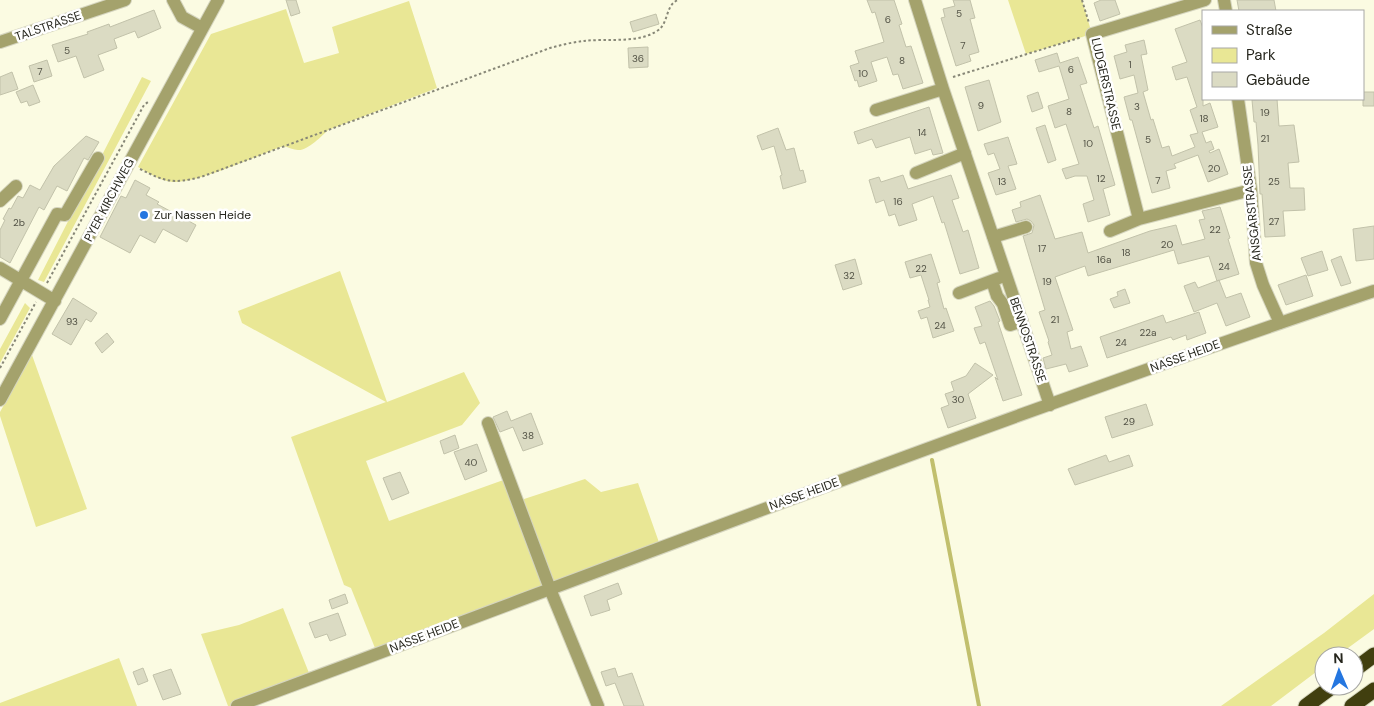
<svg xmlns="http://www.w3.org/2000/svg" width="1374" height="706" font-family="'DM Sans',sans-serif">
<rect width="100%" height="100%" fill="#fbfbe2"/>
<!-- green -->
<path fill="#e9e795" d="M1008,0H1082L1092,34L1026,54Z
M409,1L437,88L328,130C322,136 307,151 298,150C294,150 288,147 283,146C256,156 199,183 173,182C160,181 149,173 138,167L211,34L286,9L304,63L339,53L332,27Z
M142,77L151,81L44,282L38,280Z
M340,271L387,402L464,372L480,403L462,425L366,461L389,521L509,478L518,501L585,479L601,492L638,483L661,548L377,653L351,588L344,585L291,437L386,402L242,323L238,311Z
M25,303L30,308L0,363V349Z
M32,355L87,509L36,527L0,416V412Z
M1374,594V629L1337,656H1324V666L1271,706H1221L1324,633Z
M283,608L311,678L236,706H228L201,634L239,625Z
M119,658L137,706H0V703Z"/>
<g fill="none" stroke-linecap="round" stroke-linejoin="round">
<!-- stream -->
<path stroke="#c1bf6d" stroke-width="4" d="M932,460L979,706"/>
</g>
<!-- building -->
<path fill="#dbdbc3" stroke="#c2c2aa" d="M286,0H296L300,13L291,16Z
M867,0H894L902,24L899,25L906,47L911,46L923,83L903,89L898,74L893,75L887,57L871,62L877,81L859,87L857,80L855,81L850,66L859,63L855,51L884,42L875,12L872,13Z
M953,0H970L975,18L970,19L979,52L969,55L971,61L956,66L941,18L945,17L943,9L955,6Z
M1101,0H1115L1120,14L1100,21L1094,3Z
M1237,0H1274L1276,11H1239Z
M154,10L161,28L138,38L135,31L114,39L117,48L98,55L104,70L84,78L76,56L58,62L52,45L88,34L87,32L109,24L110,27Z
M656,14L659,24L633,32L630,22Z
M1200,20L1203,28V106L1210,103L1218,127L1202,132L1206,143L1211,141L1214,149L1209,151L1210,153L1219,149L1228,174L1208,182L1198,155L1174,164L1176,168L1166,171L1170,188L1152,193L1132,120H1130L1124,97L1138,93L1134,75L1120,79L1114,56L1127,52L1125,45L1144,40L1147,54L1141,55L1148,90L1143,92L1151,120L1153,119L1162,148L1169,146L1172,156L1195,147L1190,135L1198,133L1190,110L1197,107L1187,77L1176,80L1172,67L1187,62L1175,29Z
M648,47V67L629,68L628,48Z
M1057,53L1060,63L1078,57L1087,83L1080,85L1094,128L1098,126L1115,185L1103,189L1110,215L1088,222L1083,204L1094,200L1087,176H1075L1066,179L1062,169L1079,164L1066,124L1055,128L1048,106L1069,99L1059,66L1039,72L1035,60Z
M47,60L52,76L34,82L29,66Z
M12,72L18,89L0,95V77Z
M989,80L1001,122L978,131L965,87Z
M33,85L40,102L29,106L27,101L21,103L16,92Z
M1038,92L1043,108L1032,112L1027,96Z
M1363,92H1374V106H1363Z
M1277,99L1279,126L1294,125L1299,162L1288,163L1290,188H1304L1305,210L1283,211L1285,236L1265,237L1262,194H1260L1258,145L1256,122H1254L1252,100Z
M929,107L943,153L933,155L931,149L915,154L910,137L876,148L872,139L858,144L854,132Z
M1045,125L1056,160L1048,163L1036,128Z
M778,128L786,150L794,148L800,171L803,170L806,182L783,189L780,176L782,175L774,146L762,150L757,136Z
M86,136L99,142L88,160L84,158L67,191L57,186L44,210L39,207L10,263L0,257V230L5,220L3,219L9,208L11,209L18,196L23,198L30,185L40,190L54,166Z
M1008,137L1017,164L1008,166L1016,189L996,195L988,173L1000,169L994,153L988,155L984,144Z
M903,175L908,189L951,175L959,198L952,200L963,232L968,230L979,268L960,274L944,222L942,223L933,196L912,204L917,220L899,226L895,214L889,216L884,200L876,203L869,180L879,177L881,182Z
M135,180L150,188L146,195L159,202L157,204L196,225L187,242L163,229L155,243L140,235L130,253L100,237L121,196L126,198Z
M1040,195L1055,239L1082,232L1088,253L1150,231L1176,225L1182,245L1205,239L1199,220L1205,219L1202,211L1220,207L1230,238L1228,239L1239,274L1217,281L1209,256L1178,264L1174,250L1088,276L1085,266L1055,277L1073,330L1067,332L1071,349L1081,346L1088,366L1069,372L1066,364L1046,369L1043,358L1052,355L1048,342L1049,341L1039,312L1045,310L1023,236L1032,233L1034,225L1031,221L1027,219L1016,222L1012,210L1021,207L1020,202Z
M1374,226V259L1356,261L1353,229Z
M1322,251L1328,270L1308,276L1301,258Z
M931,254L940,282L937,283L944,309L946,308L954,331L933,338L927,317L921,319L918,311L930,307L928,300H929L921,275L910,278L905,262Z
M1341,256L1351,283L1341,286L1331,260Z
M855,259L862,284L843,290L835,265Z
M1306,275L1313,296L1286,305L1278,285Z
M1219,280L1226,298L1241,293L1250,317L1226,326L1217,303L1194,312L1184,286L1195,282L1198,288Z
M1125,289L1130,303L1114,308L1110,299L1118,296L1117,292Z
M73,298L97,313L91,322L86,319L71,345L52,334Z
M990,301L994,306L1000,321L998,322L1022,395L1003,401L995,377L998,380L985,342L980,344L974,328L982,326L975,307Z
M1199,312L1206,333L1187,340L1186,335L1173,340L1171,337L1107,358L1100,337L1163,315L1166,323Z
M107,333L114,342L102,353L95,343Z
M975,363L993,375L968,394L976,418L948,428L941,408L949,405L945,394L954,391L951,382L966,376Z
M1146,404L1153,425L1112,438L1105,417Z
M507,411L511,421L531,413L543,444L523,451L513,427L500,432L493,417Z
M455,435L459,448L444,454L440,441Z
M477,444L487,471L465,480L454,452Z
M1106,455L1109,462L1129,455L1133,466L1075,485L1068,469Z
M400,472L409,493L392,500L383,478Z
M618,583L622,594L607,600L610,610L591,616L584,596Z
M345,594L348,603L332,609L329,600Z
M338,613L346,635L330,641L327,634L315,638L309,623Z
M143,668L148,681L138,685L133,672Z
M615,668L618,677L632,673L644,706H624L615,683L606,686L601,672Z
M171,669L181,694L163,700L153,675Z"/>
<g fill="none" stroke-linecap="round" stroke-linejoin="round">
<defs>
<path id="minor" d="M173,0L182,17L202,28
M915,0L943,89L1050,405
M1224,0L1226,11
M0,42L125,0
M1238,99L1251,190L1256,263L1263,285L1280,323
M876,110L943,89
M916,173L965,153
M0,201L16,186
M1139,219L1092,34L1205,0
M1110,231L1139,219L1251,190
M993,237L1026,227
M0,268L55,301
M992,281L997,296L1003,304L1010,325L1022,321
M959,293L999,278
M0,319L57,214L65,215L98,158
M0,400L218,0
M488,423L550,589L598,706
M237,706C615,566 991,420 1374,291"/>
<path id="highway" d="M1354,670L1374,655
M1306,706L1333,686
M1352,706L1374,690"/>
</defs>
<!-- minor casing -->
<use href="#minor" stroke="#d5d5bf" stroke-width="14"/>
<!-- highway casing -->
<use href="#highway" stroke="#d5d5bf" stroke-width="17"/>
<!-- path -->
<path stroke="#878777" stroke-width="2" stroke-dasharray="2.5 2.5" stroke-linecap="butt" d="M1082,0L1089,23
M953,77L1082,37
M140,169C166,182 172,184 201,177L550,48C561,45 573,42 584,41C607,38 637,44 657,31C669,24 665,5 678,0
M47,283L144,105L148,102
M0,368L36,302"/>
<!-- minor -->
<use href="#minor" stroke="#a4a26c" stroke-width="12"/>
<!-- highway -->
<use href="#highway" stroke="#413f0f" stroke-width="15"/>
</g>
<!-- markers -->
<circle fill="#2476e0" stroke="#fff" stroke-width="2" cx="144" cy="215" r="5"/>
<g text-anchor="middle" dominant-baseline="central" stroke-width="5" stroke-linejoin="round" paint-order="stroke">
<!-- number labels -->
<g font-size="10" fill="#535346">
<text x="959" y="13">5</text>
<text x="888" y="19">6</text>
<text x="963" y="45">7</text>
<text x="67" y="50">5</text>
<text x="638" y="58">36</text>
<text x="902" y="60">8</text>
<text x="1130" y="64">1</text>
<text x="1071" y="69">6</text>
<text x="40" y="71">7</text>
<text x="863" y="73">10</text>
<text x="981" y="105">9</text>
<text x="1137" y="106">3</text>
<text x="1069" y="111">8</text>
<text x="1265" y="112">19</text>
<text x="1204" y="118">18</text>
<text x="922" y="132">14</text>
<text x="1265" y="138">21</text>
<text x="1148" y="139">5</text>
<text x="1088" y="143">10</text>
<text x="1214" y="168">20</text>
<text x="1101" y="178">12</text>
<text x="1158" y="180">7</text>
<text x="1002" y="181">13</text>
<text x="1274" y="181">25</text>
<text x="898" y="201">16</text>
<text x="1274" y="221">27</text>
<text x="19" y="222">2b</text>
<text x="1215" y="229">22</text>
<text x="1167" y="244">20</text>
<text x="1042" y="248">17</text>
<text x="1126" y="252">18</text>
<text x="1104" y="259">16a</text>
<text x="1224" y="266">24</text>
<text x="921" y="268">22</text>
<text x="849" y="275">32</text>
<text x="1047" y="281">19</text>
<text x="1055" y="319">21</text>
<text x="72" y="321">93</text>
<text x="940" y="325">24</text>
<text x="1148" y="332">22a</text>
<text x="1121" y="342">24</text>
<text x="958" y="399">30</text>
<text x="1129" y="421">29</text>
<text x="528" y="435">38</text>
<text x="471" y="462">40</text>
</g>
<!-- street labels -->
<g font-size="12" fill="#26261d" stroke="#fff">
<text transform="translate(48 26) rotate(-19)">TALSTRASSE</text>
<text transform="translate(1106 84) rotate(77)">LUDGERSTRASSE</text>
<text transform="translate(109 200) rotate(-62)">PYER KIRCHWEG</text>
<text transform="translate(1252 213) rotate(-96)">ANSGARSTRASSE</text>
<text transform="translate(1028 340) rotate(71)">BENNOSTRASSE</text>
<text transform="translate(1185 356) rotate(-20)">NASSE HEIDE</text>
<text transform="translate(804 494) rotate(-20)">NASSE HEIDE</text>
<text transform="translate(424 636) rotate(-21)">NASSE HEIDE</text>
</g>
<!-- poi labels -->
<g font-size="12" fill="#26261d" stroke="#fff" text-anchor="start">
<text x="154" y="215">Zur Nassen Heide</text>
</g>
</g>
<!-- legend -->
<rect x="1202" y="10" width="162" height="90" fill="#ffffff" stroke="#a8a8a5"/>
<rect x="1212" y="26" width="25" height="8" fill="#a4a26c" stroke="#a8a8a5"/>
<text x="1246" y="35" font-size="15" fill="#26261d">Straße</text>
<rect x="1212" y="48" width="25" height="15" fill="#e9e795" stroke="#a8a8a5"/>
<text x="1246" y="60" font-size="15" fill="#26261d">Park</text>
<rect x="1212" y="72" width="25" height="15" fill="#dbdbc3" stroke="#a8a8a5"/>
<text x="1246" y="85" font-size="15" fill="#26261d">Gebäude</text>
<!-- north arrow -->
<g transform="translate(1339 671) rotate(358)"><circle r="24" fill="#ffffff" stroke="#a8a8a5"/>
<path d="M0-4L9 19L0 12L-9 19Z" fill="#2476e0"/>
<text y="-8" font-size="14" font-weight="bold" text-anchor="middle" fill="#26261d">N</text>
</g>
</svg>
